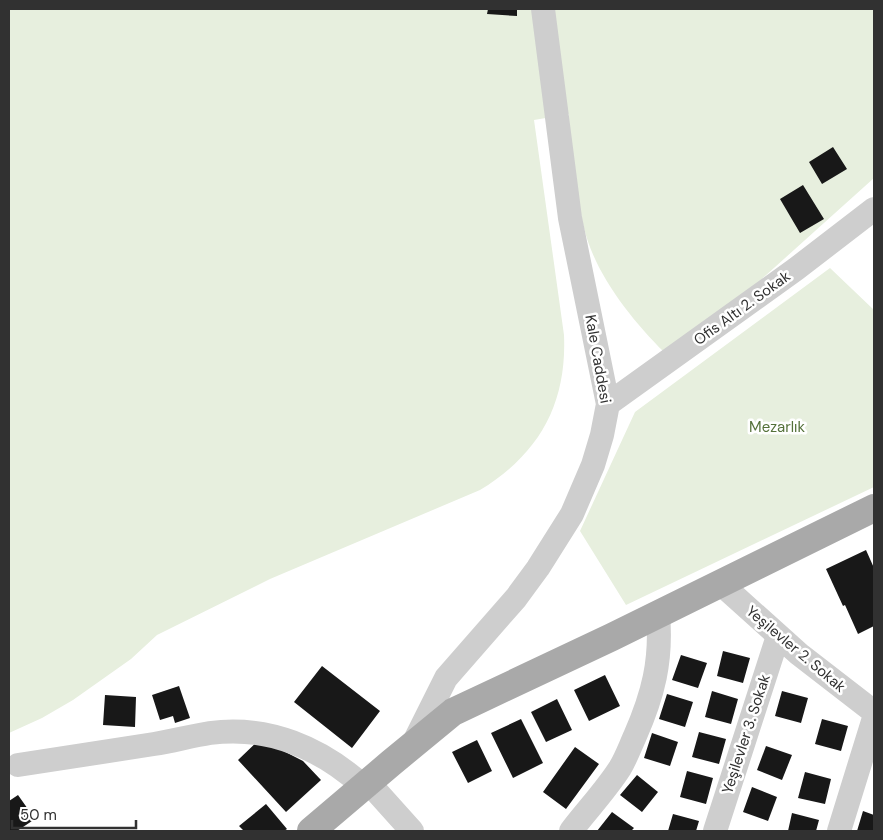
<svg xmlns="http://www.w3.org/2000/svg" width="883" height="840" font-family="'DM Sans',sans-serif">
<rect width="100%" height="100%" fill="#fff"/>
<!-- green -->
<path fill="#e7efde" d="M9,9H874V178L755,285L664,352C631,319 595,274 584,228C580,213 579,197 576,182C572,158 569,139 569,114L534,120L564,335C567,404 539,454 480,490L270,579L157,635L131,659L73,700L42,718L9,733Z
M830,268L874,310V487L626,605L580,531L635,412Z"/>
<!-- building -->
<path fill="#181818" d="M488,9H517V16L487,14Z
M833,147L847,169L822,184L809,162Z
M803,185L824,219L800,233L780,199Z
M866,550L874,568V626L858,634L845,605L843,606L826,569Z
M723,651L750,658L743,683L717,676Z
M681,655L707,663L698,688L672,680Z
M322,666L380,711L352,748L294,702Z
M605,675L620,706L589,721L574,690Z
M179,686L190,718L175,723L173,716L160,720L152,695Z
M712,691L738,699L731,724L705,717Z
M782,691L808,698L801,723L775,716Z
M667,694L693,702L685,727L659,719Z
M105,695L136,697L135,727L103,725Z
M557,699L572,730L546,742L531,712Z
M521,719L543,763L513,778L491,733Z
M822,719L848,726L841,751L815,744Z
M699,732L726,739L719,764L692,757Z
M652,733L678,742L670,766L644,758Z
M260,739L303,761L321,780L286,812L238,760Z
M477,740L492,771L468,783L452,752Z
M766,746L792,755L782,780L757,770Z
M575,747L599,764L566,809L543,792Z
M687,771L713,778L706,804L680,797Z
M805,772L831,779L825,804L798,798Z
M637,775L658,792L642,812L620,795Z
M752,787L777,797L768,821L743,812Z
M18,795L35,819L17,831H9V801Z
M266,804L287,829L284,831H244L239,826Z
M863,811L874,815V831H857Z
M612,812L634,828L631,831H597Z
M792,813L819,820L816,831H788Z
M673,814L699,821L696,831H668Z"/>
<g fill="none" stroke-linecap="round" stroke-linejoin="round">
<!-- minor -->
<path stroke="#cecece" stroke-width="24" d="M608,404L796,269L874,209
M720,583L799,654L874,712
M413,744L446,678L516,598L538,568L572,514L593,465L602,435L608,404L570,218L543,9
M18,765C63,758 108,751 154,744C173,741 191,736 210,733C268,725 321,748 363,786
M368,782L412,831
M571,831C587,810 606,790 620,768C626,758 630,747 635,736C653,695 662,661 658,614
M715,831L778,636
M839,831L874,718"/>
<!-- major -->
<path stroke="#a9a9a9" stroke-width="28" d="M311,831L391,763L453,712L612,637L874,508"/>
</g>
<g text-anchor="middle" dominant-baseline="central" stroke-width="5" stroke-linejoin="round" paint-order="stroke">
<!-- street labels -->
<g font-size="15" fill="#313131" stroke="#fff">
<text transform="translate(742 308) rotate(-36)">Ofis Altı 2. Sokak</text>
<text transform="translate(598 359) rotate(80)">Kale Caddesi</text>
<text transform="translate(796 649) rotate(40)">Yeşilevler 2. Sokak</text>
<text transform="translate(746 734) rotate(-72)">Yeşilevler 3. Sokak</text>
</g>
<!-- park labels -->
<g font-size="15" fill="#547139" stroke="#fff">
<text x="777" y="427">Mezarlık</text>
</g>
</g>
<!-- border -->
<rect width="883" height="840" fill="none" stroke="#313131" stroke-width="20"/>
<!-- scale -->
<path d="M12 820v8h124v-8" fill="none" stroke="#313131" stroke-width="2.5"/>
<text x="20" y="820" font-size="15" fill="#313131" stroke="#ffffff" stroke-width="4" paint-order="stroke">50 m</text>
</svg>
